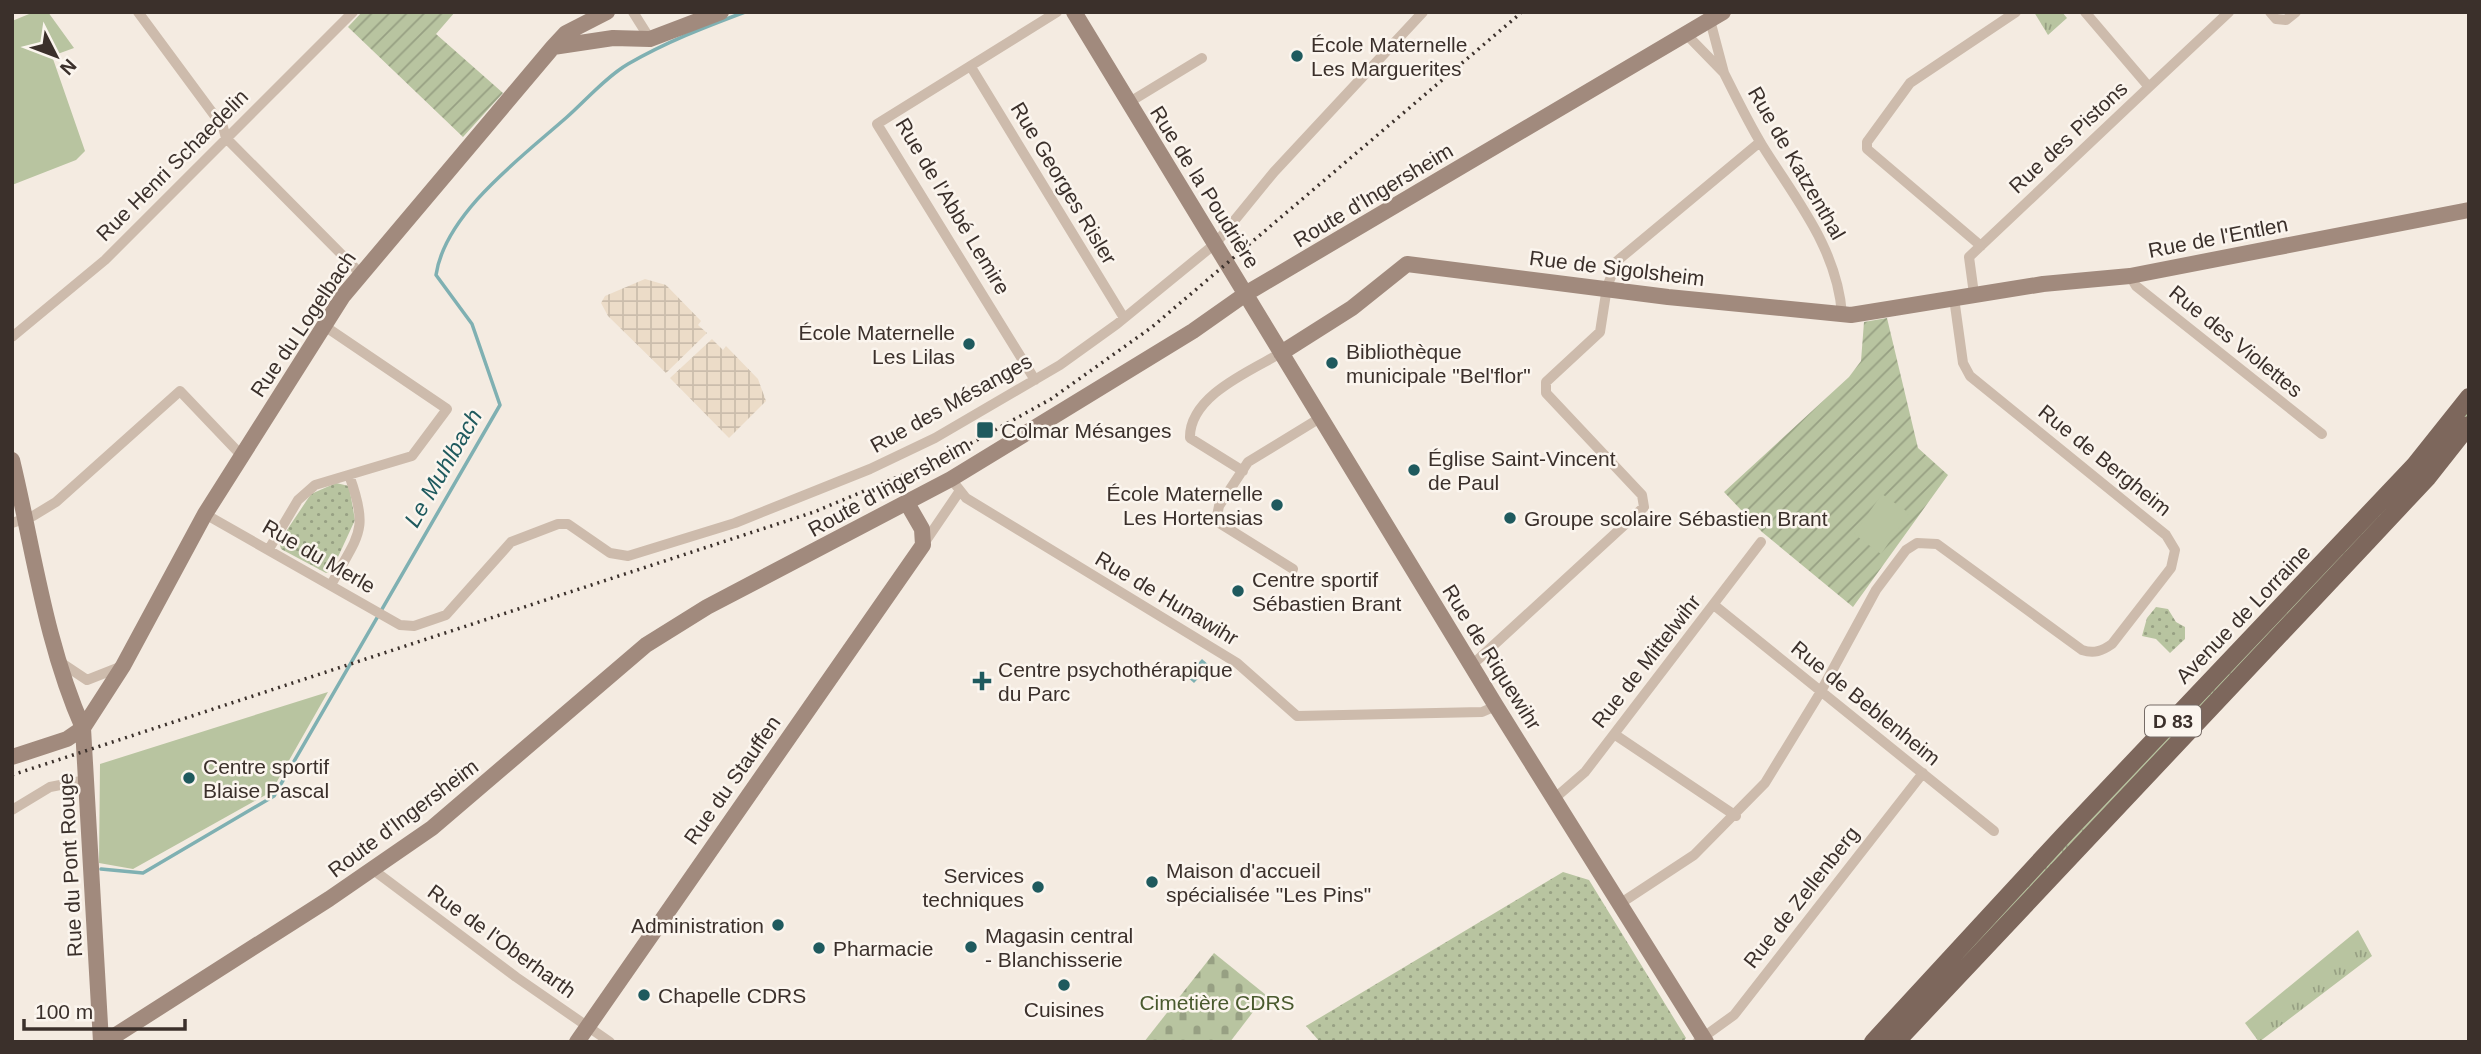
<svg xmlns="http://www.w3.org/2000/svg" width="2481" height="1054" font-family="Arial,sans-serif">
<defs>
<pattern id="grass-tufts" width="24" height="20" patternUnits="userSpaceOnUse" patternTransform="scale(1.75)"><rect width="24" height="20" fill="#b8c4a0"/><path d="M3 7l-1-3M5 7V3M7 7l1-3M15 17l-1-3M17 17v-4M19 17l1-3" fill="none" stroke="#97a083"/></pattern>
<pattern id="cemetery-stones" width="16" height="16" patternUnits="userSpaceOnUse" patternTransform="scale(1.75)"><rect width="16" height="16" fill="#b8c4a0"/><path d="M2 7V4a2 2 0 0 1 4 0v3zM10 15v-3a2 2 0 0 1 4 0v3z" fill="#97a083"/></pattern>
<pattern id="park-dots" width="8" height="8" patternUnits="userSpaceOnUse" patternTransform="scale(1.75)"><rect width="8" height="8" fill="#b8c4a0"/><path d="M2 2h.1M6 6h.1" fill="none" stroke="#97a083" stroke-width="1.8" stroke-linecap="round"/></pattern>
<pattern id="garden-furrows" width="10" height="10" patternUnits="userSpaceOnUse" patternTransform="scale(1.75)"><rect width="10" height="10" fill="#b8c4a0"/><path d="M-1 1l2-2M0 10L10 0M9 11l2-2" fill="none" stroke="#97a083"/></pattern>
<pattern id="plaza-grid" width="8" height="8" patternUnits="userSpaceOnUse" patternTransform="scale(1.75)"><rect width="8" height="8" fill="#ecdcc8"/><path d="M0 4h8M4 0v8" fill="none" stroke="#cbbdac"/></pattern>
<pattern id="water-ripples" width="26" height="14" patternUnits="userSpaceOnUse" patternTransform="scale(1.75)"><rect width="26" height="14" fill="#7fb0b2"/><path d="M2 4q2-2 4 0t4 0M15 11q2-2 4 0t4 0" fill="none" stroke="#699091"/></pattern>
</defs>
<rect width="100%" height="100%" fill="#f4ebe1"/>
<!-- grass -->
<path fill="url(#grass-tufts)" d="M2034,12H2062L2067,18L2048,35Z
M2469,408V418L2413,484L1939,988L1934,983Z
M2358,930L2372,956L2259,1042L2245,1023Z"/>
<!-- cemetery -->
<path fill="url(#cemetery-stones)" d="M1214,953L1266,995L1230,1042H1144Z"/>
<!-- park -->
<path fill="url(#park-dots)" d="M336,483L349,486L355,520L332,570L326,573L281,549L279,542L311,494Z
M2156,607L2168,609L2176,622L2185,627V639L2170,653L2156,639L2142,636L2147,618Z
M1563,872L1589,880L1686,1038L1683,1042H1320L1306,1026Z"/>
<!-- garden -->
<path fill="url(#garden-furrows)" d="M362,12H455L436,34L503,93L463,137L348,27Z
M1887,318L1918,448L1948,475L1853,607L1762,532L1724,492L1849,377L1861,361L1864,322Z"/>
<!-- pitch -->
<path fill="#b8c4a0" d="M34,12H48L74,48L52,56L85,151L76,160L12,185V21Z
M1882,494L1909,513L1881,554L1854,534Z
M328,692L271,792L133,869L99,863L100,764Z"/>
<!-- plaza -->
<path fill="url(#plaza-grid)" d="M645,279L666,285L701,321L698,325L707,333L666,373L608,316L601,303L605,296Z
M712,339L723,350L726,346L758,379L766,401L729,438L670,378Z"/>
<!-- water -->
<path fill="url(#water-ripples)" d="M1202,659L1210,666L1194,683L1186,676Z"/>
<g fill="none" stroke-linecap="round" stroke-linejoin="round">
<!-- stream -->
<path stroke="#7fb0b2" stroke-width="3.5" d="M101,869L143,873L274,796L500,405L472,324L436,275C445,213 523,156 567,117C586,100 606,77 628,64C666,42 705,27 745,12"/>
<!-- street -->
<path stroke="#cdbbac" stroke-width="10" d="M138,12L223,127L226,138L360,273
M633,12L650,39
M2270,12L2276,19L2286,20L2296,12
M1686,34L1724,73L1710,20
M971,67L1124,318
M1724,73C1736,97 1748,122 1762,145C1796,200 1837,248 1842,314
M2149,87L2229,12
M1128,103L1202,58
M1981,246L1867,149V142L1910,83L2016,12
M2130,276L2136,286L2322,434
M1974,294L1969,257L2149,87L2085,12
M12,337L105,260L353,12
M1035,380L877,124L1057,12
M1243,471L1190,438C1189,396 1250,371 1281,353
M951,479L966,498L1237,663L1297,716L1482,712L1496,706
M205,514L400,625L414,626L446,615L511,542L558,524H568L610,553L628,556L735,523L870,469L935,438L1060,365L1117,324L1216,243L1274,172L1423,12
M12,523L33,516L56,502L180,391L241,455
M923,545L959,492
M269,549L298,500L315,485L412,456L447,409L323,325
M1293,569L1216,521L1219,506L1248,462L1320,418
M331,585C358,534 370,532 349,475
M1714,605L1994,831
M60,662L87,680L120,667
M1472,665L1644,507L1642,495L1546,393V382L1600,332L1607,287L1617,261L1760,142
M1614,734L1736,816
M1555,798L1585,772L1761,542
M12,810L50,787L86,780
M372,869L516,977L610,1042
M1621,903L1694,855L1765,783L1820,693L1876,590L1906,550L1917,543L1937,544L2082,650C2094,654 2102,651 2112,644L2171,568L2175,550L2166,535L1970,376L1963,363L1954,298
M1698,1041L1734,1015L1923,773"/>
<!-- secondary -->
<path stroke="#a18a7d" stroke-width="16" d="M1074,12L1496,706L1706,1042
M553,47L613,38L650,39L721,12
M1281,353L1352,308L1407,264L1668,297L1851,315L2043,284L2130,276L2469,210
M12,460C34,551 45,642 83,728L101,1042
M12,757L67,739L83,728L123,666L205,514L343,296L553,47L566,33L607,12
M105,1042L329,899L432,828L646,645L707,607L951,479L1193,331L1247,293L1723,12
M577,1042L923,545L922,529L907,503"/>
<!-- primary -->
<path stroke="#7d675c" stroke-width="18" d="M1873,1042L2063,836L2414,466L2469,397
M1896,1042L2368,541L2428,477L2469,425"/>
<!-- rail -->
<path stroke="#3b302b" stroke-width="3.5" stroke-dasharray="2 5" stroke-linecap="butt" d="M12,775L814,512L948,456L1051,399L1152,327L1522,12"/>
</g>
<!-- markers -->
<g fill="#1f5a5e" stroke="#fbf5ee" stroke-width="2.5">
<circle cx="1297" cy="56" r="7"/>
<circle cx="969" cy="344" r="7"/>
<circle cx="1332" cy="363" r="7"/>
<rect x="976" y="421" width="18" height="18" rx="3.5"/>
<circle cx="1414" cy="470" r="7"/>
<circle cx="1277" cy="505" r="7"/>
<circle cx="1510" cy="518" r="7"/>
<circle cx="1238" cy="591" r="7"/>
<path d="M978.5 670.5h7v7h7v7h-7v7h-7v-7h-7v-7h7z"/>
<circle cx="189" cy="778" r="7"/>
<circle cx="1152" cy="882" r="7"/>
<circle cx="1038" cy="887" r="7"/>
<circle cx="778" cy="925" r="7"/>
<circle cx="971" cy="947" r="7"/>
<circle cx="819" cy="948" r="7"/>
<circle cx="1064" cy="985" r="7"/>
<circle cx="644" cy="995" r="7"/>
</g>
<g text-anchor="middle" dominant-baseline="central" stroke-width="5" stroke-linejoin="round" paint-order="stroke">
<!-- shield labels -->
<rect fill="#fbf5ee" stroke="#756b66" stroke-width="2" x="2145" y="705.5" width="56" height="31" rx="5"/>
<g font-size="19" font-weight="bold" fill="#3b302b">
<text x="2173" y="721">D 83</text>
</g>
<!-- poi labels -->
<g font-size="21" fill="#3b302b" stroke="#fbf5ee" text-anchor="start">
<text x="1311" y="44">École Maternelle<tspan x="1311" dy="24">Les Marguerites</tspan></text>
<text x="955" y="332" text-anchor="end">École Maternelle<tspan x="955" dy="24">Les Lilas</tspan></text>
<text x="1346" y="351">Bibliothèque<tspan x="1346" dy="24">municipale "Bel'flor"</tspan></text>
<text x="1001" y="430">Colmar Mésanges</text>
<text x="1428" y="458">Église Saint-Vincent<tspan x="1428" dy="24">de Paul</tspan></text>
<text x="1263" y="493" text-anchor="end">École Maternelle<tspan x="1263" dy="24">Les Hortensias</tspan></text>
<text x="1524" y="518">Groupe scolaire Sébastien Brant</text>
<text x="1252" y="579">Centre sportif<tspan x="1252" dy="24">Sébastien Brant</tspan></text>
<text x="998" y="669">Centre psychothérapique<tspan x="998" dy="24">du Parc</tspan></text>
<text x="203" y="766">Centre sportif<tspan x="203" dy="24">Blaise Pascal</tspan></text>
<text x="1166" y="870">Maison d'accueil<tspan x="1166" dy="24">spécialisée "Les Pins"</tspan></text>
<text x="1024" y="875" text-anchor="end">Services<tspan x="1024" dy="24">techniques</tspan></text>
<text x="764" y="925" text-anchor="end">Administration</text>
<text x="985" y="935">Magasin central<tspan x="985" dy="24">- Blanchisserie</tspan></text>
<text x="833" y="948">Pharmacie</text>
<text x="658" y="995">Chapelle CDRS</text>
<text x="1064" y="1009" text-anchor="middle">Cuisines</text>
</g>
<!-- street labels -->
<g font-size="21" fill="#3b302b" stroke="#fbf5ee">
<text transform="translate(2068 137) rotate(-43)">Rue des Pistons</text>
<text transform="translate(1797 163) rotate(60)">Rue de Katzenthal</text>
<text transform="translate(172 165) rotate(-45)">Rue Henri Schaedelin</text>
<text transform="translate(1064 183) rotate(59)">Rue Georges Risler</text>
<text transform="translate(1205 187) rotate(58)">Rue de la Poudrière</text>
<text transform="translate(1373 195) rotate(-31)">Route d'Ingersheim</text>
<text transform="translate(953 206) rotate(59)">Rue de l'Abbé Lemire</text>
<text transform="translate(2218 237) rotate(-11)">Rue de l'Entlen</text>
<text transform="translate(1617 268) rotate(7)">Rue de Sigolsheim</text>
<text transform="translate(303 324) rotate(-56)">Rue du Logelbach</text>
<text transform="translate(2236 341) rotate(39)">Rue des Violettes</text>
<text transform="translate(951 403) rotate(-29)">Rue des Mésanges</text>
<text transform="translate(2105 460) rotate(39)">Rue de Bergheim</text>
<text transform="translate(889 487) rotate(-29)">Route d'Ingersheim</text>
<text transform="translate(319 556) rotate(30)">Rue du Merle</text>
<text transform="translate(1167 598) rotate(31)">Rue de Hunawihr</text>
<text transform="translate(2243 614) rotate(-46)">Avenue de Lorraine</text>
<text transform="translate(1492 657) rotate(58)">Rue de Riquewihr</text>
<text transform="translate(1646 661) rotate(-52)">Rue de Mittelwihr</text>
<text transform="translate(1866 703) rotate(39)">Rue de Beblenheim</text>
<text transform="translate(732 780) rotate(-55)">Rue du Stauffen</text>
<text transform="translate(403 818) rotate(-37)">Route d'Ingersheim</text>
<text transform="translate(70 865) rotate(-93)">Rue du Pont Rouge</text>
<text transform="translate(1801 897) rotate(-52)">Rue de Zellenberg</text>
<text transform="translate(502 941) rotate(36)">Rue de l'Oberharth</text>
</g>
<!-- park labels -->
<g font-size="21" fill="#4a5a2e" stroke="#fbf5ee">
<text x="1217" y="1002">Cimetière CDRS</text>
</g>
<!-- water labels -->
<g font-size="23" font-style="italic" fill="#1f5a5e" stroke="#fbf5ee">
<text transform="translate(443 468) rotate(-60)">Le Muhlbach</text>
</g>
</g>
<!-- border -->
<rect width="2481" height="1054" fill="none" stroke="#3b302b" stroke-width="28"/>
<!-- north arrow -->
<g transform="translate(56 56) rotate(132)" stroke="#fbf5ee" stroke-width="5" paint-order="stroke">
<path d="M0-5L12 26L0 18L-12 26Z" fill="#3b302b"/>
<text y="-10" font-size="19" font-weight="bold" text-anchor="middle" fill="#3b302b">N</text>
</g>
<!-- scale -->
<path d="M24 1019v10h161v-10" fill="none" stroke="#3b302b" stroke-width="3.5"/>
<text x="35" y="1019" font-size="21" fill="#3b302b" stroke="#fbf5ee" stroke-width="5" paint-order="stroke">100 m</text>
</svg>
